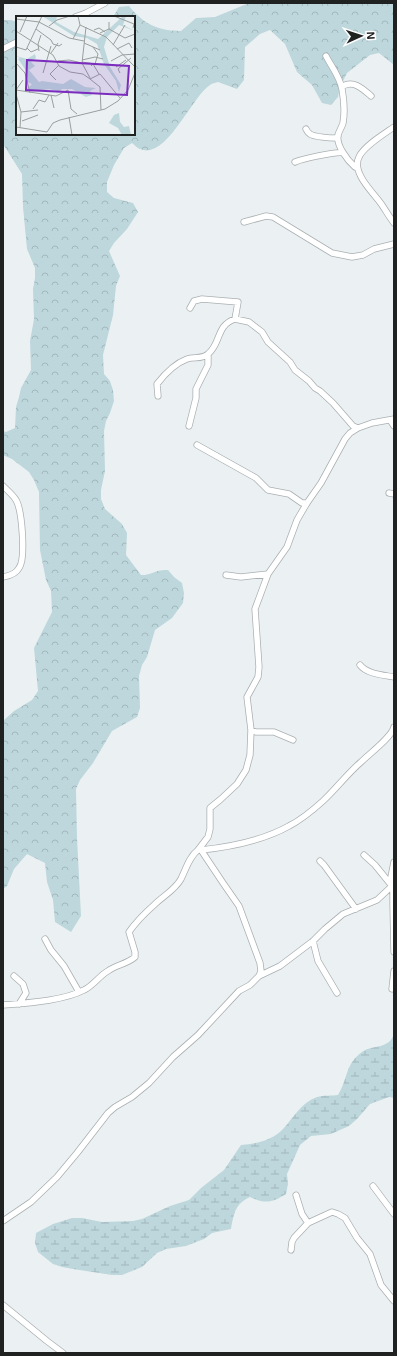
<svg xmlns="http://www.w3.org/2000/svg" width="397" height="1356" font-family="'Exo 2',sans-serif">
<defs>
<pattern id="forest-crowns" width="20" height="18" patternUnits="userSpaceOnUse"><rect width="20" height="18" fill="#bdd7dc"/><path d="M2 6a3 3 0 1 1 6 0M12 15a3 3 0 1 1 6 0" fill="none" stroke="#a2b8bc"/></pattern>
<pattern id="wetland-marsh" width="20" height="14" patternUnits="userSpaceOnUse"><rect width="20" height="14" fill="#bdd7dc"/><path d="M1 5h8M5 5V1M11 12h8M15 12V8" fill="none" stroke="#a2b8bc"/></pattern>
</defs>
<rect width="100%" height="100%" fill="#ebf1f2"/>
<!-- forest -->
<path fill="url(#forest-crowns)" d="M249,3H394V65L379,53L370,55L347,73L340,87L338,97L331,105L322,103L312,85L297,72L285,44L270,30L260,34L245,47L244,80L237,89L218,82C216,83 212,83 210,85C192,96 166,161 140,149C137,148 135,145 132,143L124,148L114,165L107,182V192L114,198L133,203L138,212L127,229L114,243L109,251L120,276L116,286L113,315L103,355L104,374L110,381L113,390L114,401L110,413L106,421L104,431L105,471L101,490V499L105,509L122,524L127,533L126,555L141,575C153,575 156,569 168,570L174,577L182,583L184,593L183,603L172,618L155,630L147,657L142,665L139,676L140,708L137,717L112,731L93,763L80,780L76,789L77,838L81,916L71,932L55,922L53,900L47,882L45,863L27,854L14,869L7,886L3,889V721L14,711L32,700L38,691L34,648L52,612L51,591L46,580L40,550L39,492L34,480L29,472L12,459L3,455V431L6,432L15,428L16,407L19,397L21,388L31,370L30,341L34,319L33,289L35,278V268L27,249L23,207L22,174L3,144V20H11L17,22V134H134V17H113L119,7L129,6C133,11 138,16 143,20C153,28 168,31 181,31L196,18L215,17Z"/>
<!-- wetland -->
<path fill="url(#wetland-marsh)" d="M394,1033V1098L389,1097L370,1104L357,1119L349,1126L331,1134L311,1136L300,1145L287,1174L288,1184L286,1194C272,1203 265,1204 250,1197C235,1204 234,1213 231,1229L212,1233L204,1239L186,1246L166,1249L157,1253L142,1267L122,1275H112L73,1269L62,1267L53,1264L38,1252L35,1243L36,1233L53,1224L72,1218H82L102,1222L133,1221L142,1219L170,1206L189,1200L201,1188L224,1170L241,1145C256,1144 273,1140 283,1129C294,1117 301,1103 317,1097C323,1095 332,1096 338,1095C348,1079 345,1064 362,1052C373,1044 390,1050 394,1033Z"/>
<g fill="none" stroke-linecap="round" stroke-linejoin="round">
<defs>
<path id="minor" d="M75,17L86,13L105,3
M3,49L17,42
M326,56C331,66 340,77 342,89C344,100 345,112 343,123C342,127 339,131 338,135C336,145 347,160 355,167L357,166
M342,88L343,86C354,80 363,89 371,96
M394,127C384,134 364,146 359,157C351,173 374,193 382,205C386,211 390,218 394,223
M306,129C307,131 308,133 310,134C314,137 331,138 336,138L338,136
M295,162C301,159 338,151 343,153
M244,222L266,216L273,217L332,253L352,257L363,255L374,249L394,244
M190,308L194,301L202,299L238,302L235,319
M158,396L157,384C164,375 176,363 187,359C194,356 201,360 208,354C221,344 216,325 235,319L249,322L262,332L268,342L290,362L295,370L309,381L315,388L320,391L333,403L353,426L358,428
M390,420L394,426
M189,426L196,398V389L208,365V354
M197,445L256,478L268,490L289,494L302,503H307
M3,486C7,490 13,495 16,500C22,510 26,559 19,568C16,574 9,576 3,577
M389,493L394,494
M226,575L241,577L268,574
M360,665C367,674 383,675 394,677
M251,730L256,732H274L293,740
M201,850C229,847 264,840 289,826C301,820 313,810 323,801C336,789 347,774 361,762C369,754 392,737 394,727
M320,861L324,865L356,909
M394,862L391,877L393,891V905L394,906
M393,905L394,952
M45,939L51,950L64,966L79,992
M313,941L318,961L337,993
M14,976L23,984L26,993L19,1004
M259,976L280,966L313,941L325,929L343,914L377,900L392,886L375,865L364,855
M392,989L394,971
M3,1005C26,1003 63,1001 84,990C93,986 99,976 108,971C116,965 127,964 135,957V952L129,932C136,922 145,913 154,905C163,896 175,890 181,879C186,869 189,857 198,850
M373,1186L394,1214
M296,1195L302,1214L308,1223
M3,1221L31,1202L57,1177L77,1153L108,1113L115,1107L132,1097L149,1083L173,1057L198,1035L239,991L250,985L259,976L261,971L260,963L239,906L223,883L201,850H198L208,837L210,829V808L221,799L237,784L246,770L250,755L251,730L247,697L258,677L259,667L255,609L268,574L287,547L297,520L307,503L321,483L345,439L350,433L358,428L372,423L394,419
M291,1250L292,1242L294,1238L308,1223L332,1212L338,1214L345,1218L357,1238L370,1254L381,1285L394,1301
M3,1305L47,1341L63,1353"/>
</defs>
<!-- minor casing -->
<use href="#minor" stroke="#aaafb1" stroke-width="7"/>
<!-- minor -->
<use href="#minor" stroke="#fff" stroke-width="5.5"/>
</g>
<!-- overview -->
<g transform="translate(16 16)">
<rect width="119" height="119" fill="#ebf1f2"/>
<path d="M19,38L20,42L15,46L19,50L13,54L23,66L26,65L47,68L55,63L69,71L80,72L74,75L76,79L70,81L56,73H46L40,78L42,75L33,73L13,76L11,73L16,68L11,66V56L2,43L4,42L0,40L11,43ZM103,97L104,106L108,111L113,110L115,119H106L102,112L93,107L98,99Z" fill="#bdd7dc"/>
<path d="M26,0H41L40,6L58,16L82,23L107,0H110L107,9L119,15L103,9L91,21L88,31L94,51L105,69L103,76L100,65L88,48L81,28L71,22L58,20Z" fill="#bdd7dc"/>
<path fill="none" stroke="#9a9e9f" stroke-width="1" d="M62,0L64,9L90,21L119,51M98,0L118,8L117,12M0,3L23,6L53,22L68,25M33,10L41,4L54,0M20,13L35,24L37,28L43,30L46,28M93,13L109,22L119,18M78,14L83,12L89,16M0,15L37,39L43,50L54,56L67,58L74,63L84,58L104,82M4,16L11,0M84,17L93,13V6M57,23L64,9M68,27L84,34M97,29L109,9M0,31L10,34L26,0M11,32L15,36L22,33M101,33L113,27L116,32M23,35L22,28L25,19M35,37L42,27M66,44L79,41L87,43M42,45L53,44L66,47L74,62M95,45L106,39L119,38M66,46L79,48L82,38L77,31M0,47L9,57L14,77M66,47L70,11M75,50L77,48L83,58M100,51L110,44M27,57L35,30M104,57L102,53L115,42M74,63L84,71L85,94M40,64L34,58L43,49M0,74L40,80L52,74L55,93L61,98M0,74L7,64M0,78L5,96L4,112M35,79L38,92M17,93L23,84L29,86L33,79M5,96L22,94M53,101L56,119M6,105L22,99M0,111L31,116L37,107L44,104L89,93L102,85L112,74L119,57"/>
<path fill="#7b2cbf" fill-opacity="0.15" stroke="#7b2cbf" stroke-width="2" d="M11,44L113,50L111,79L10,74Z"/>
<rect width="119" height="119" fill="none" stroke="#202222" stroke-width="2"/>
</g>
<!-- border -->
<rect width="397" height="1356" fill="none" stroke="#202222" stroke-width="8"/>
<!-- north arrow -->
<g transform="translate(361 36) rotate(87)" stroke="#ffffff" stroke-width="3" paint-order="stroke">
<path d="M0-3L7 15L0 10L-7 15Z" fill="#202222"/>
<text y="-6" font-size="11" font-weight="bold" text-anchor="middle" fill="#202222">N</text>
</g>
</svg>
